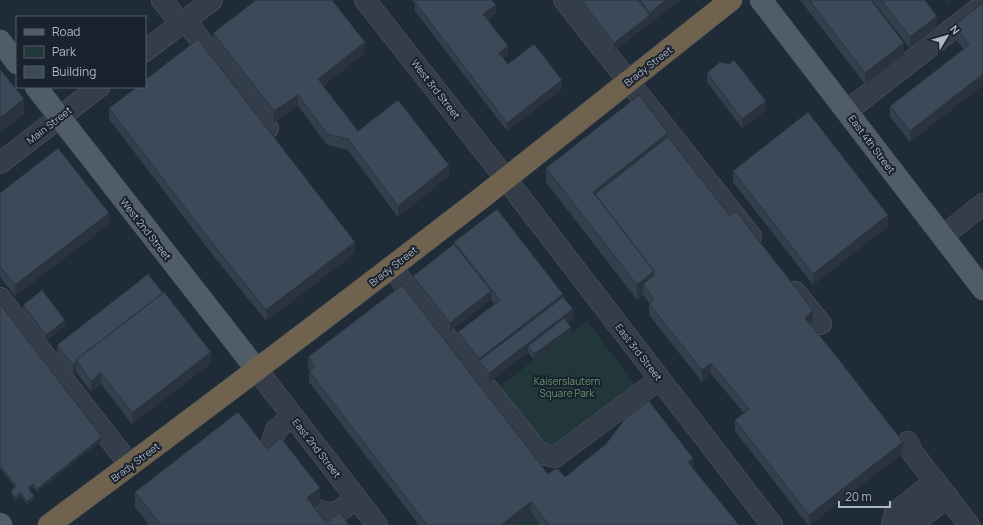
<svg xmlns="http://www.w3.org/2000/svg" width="983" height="525" font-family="Manrope,sans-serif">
<rect width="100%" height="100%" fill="#202b38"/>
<!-- green -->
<path fill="#223739" d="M587,321L636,386L546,453L497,388Z
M531,513L540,525H516Z"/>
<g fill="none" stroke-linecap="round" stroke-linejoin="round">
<defs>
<path id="minor" d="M162,0L181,24
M365,0L506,179L772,525
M564,0L751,236
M185,20L268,128
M145,51L212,0
M847,111L983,5
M0,163L99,87
M943,236L983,204
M391,267L539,453L555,457L660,379
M795,292L821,324
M0,298L130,465
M257,370L377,525
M908,442L912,452L969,525
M274,458L271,445L276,430L292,416
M313,508C336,518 338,512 356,498
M892,525L895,513L935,481
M911,525L948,497"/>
<path id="major" d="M761,0L983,289
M0,41L17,63
M36,87L257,370
M0,524L1,525"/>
<path id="highway" d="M49,525C195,417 340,307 484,196C567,131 648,65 731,0"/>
</defs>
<!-- minor casing -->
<use href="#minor" stroke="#515a66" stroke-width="22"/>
<!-- major casing -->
<use href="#major" stroke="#3d4652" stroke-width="23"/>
<!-- highway casing -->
<use href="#highway" stroke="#3e4753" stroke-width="23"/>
<!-- minor -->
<use href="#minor" stroke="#343d49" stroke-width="21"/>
<!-- major -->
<use href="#major" stroke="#515c69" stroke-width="22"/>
<!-- highway -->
<use href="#highway" stroke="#6f6350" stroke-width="22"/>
</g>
<!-- wall -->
<path fill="#343f4d" d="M412,0H485L496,13L488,20L508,55L503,58L508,64L562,89L507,131L415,11V4Z
M574,0H680L614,51Z
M800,0H871L904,54L865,84Z
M872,0H925L937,27L910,48Z
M983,3V85L910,142L890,117V106L963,49L954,36V25Z
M213,33L365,53L323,86L358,131L449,176L398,217L348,150L327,145L298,106L274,122L213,44Z
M707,73L766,110L742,128L707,82Z
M109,108L355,253L266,321L212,254L109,119Z
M668,137L730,216L813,321L810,324L903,453L810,525H808L735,431V420L744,413L711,374L702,382L649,315V303L643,295L637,300L546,182V168Z
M733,171L888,226L813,285L733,182Z
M0,193L109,224L15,296L0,277Z
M454,242L563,297L573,318L567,322L571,333L534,360L528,352L489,382L458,343V332L494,304L491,299L450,331L413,285V276L454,244Z
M0,304L102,440L37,492L33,487L29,490L34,499L27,505L21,496L15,501L11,494V491L15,487L0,468Z
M23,305L65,326L46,341L23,311Z
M57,345L211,363L132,424L101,384L91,392L76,372L73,374L57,354Z
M308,357L548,474L565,477L693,468L739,525H540L531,513L516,525H419L309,382V371L310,370L308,368Z
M267,449L320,503L314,508L326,523L349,525H149L135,507V492Z"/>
<!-- shaded-wall -->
<path fill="#2a333e" d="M666,0H680L614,51V43L650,15V13Z
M947,0H951L947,3Z
M496,5V13L483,23V14Z
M937,16V27L910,48V37Z
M365,42V53L318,90V79Z
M904,43V54L865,84V73Z
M508,46V55L499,61V53Z
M983,74V85L910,142V131Z
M562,80V89L507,131V123Z
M298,95V106L274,122V111Z
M24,99V114L0,133V118Z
M766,101V110L742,128V119Z
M668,133V148L598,202L593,192Z
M449,165V176L398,217V206Z
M109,213V224L15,296V285Z
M888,215V226L813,285V274Z
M355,242V253L266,321V310Z
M654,271V286L643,284V295L637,300V285Z
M491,291V299L450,331V323Z
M563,294V305L479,361V359Z
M573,309V318L531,350L528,346V352L489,382V373Z
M813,310V321L805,329V318Z
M65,320V326L46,341V335Z
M571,327V333L534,360V354Z
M211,352V363L132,424V413Z
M76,363V372L73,374V365Z
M711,363V374L702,382V370Z
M101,373V384L91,392V381Z
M102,437V440L37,492V489Z
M903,442V453L810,525H809V515Z
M693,458V469L688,462Z
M33,484V487L28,491V488Z
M320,488V503L307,513V498Z
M21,493V496L15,501V497Z
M34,496V499L27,505V502Z
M531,502V513L516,525H501Z"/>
<!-- building -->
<path fill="#3c4959" stroke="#2a333e" d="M256,0H332L365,42L318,79L358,131L398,100L449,165L398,206L348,139L327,134L298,95L274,111L213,33Z
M418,0H485L486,1L488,0H492L496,5L483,14L508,46L499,53L508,64L534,44L562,80L507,123L415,2Z
M581,0H638L650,15L614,43Z
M640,0H666L650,13Z
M809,0H871L904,43L865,73Z
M881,0H925L937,16L910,37Z
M983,3V74L910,131L890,106L969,45L954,25Z
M198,39L355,242L266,310L212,243L109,108L137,87H145V80Z
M734,60L766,101L742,119L707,73L720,62L729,64Z
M0,69L24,99L0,118Z
M639,95L668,133L593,192L654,271L637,285L546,168Z
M808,112L888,215L813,274L733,171Z
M668,137L730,216L736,211L813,310L805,318L829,347L903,442L809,515L735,420L749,409L711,363L702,370L649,304L654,299L643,284L654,275V271L595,194Z
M58,148L109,213L15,285L0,266V193Z
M497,209L563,294L479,359L458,332L500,300L454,242Z
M454,244L491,291L450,323L413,276Z
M148,274L163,293L76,360V363L73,365L57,345Z
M402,285L548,474L557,468L565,477L606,444L625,419L649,401L693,458L688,462L739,525H549L531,502L501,525H427L309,371L315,366L308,357Z
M42,290L65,320L46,335L23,305Z
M164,292L211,352L132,413L101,373L91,381L76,360Z
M563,297L573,309L489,373L479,361Z
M0,304L102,437L37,489L33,484L28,488L34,496L27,502L21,493L15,497L11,491L16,486L0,465Z
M564,318L571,327L534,354L528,346Z
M238,412L267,449L281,438L320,488L307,498L326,523L339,512L349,525H161L135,492Z"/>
<g text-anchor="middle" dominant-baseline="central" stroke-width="4" stroke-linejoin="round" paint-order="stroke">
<!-- street labels -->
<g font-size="10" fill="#aeb7c5" stroke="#19222d">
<text transform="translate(648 66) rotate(-38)">Brady Street</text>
<text transform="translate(436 89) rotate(52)">West 3rd Street</text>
<text transform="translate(49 125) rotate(-38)">Main Street</text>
<text transform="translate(872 144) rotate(53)">East 4th Street</text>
<text transform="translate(146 229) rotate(52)">West 2nd Street</text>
<text transform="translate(393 266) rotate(-38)">Brady Street</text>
<text transform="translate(639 352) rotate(52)">East 3rd Street</text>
<text transform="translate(317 448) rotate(52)">East 2nd Street</text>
<text transform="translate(135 462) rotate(-37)">Brady Street</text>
</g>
<!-- park labels -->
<g font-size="10" fill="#659670" stroke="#19222d">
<text x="567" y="381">Kaiserslautern<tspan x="567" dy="12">Square Park</tspan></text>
</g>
</g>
<!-- legend -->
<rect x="16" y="16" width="130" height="72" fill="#19222d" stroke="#555e6a"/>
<rect x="24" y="29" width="20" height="6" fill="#515c69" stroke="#555e6a"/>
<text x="52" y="36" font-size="12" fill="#aeb7c5">Road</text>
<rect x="24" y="46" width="20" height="12" fill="#223739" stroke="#555e6a"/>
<text x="52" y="56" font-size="12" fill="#aeb7c5">Park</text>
<rect x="24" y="66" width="20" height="12" fill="#3c4959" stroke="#555e6a"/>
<text x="52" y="76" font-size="12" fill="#aeb7c5">Building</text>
<!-- north arrow -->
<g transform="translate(947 36) rotate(52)" stroke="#19222d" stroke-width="3" paint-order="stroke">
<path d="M0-3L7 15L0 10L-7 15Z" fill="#aeb7c5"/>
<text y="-6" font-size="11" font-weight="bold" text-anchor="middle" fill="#aeb7c5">N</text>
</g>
<!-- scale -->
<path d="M839 501v6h51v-6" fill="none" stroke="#aeb7c5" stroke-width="2"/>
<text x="845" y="501" font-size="12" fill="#aeb7c5" stroke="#19222d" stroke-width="3" paint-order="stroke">20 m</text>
</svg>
